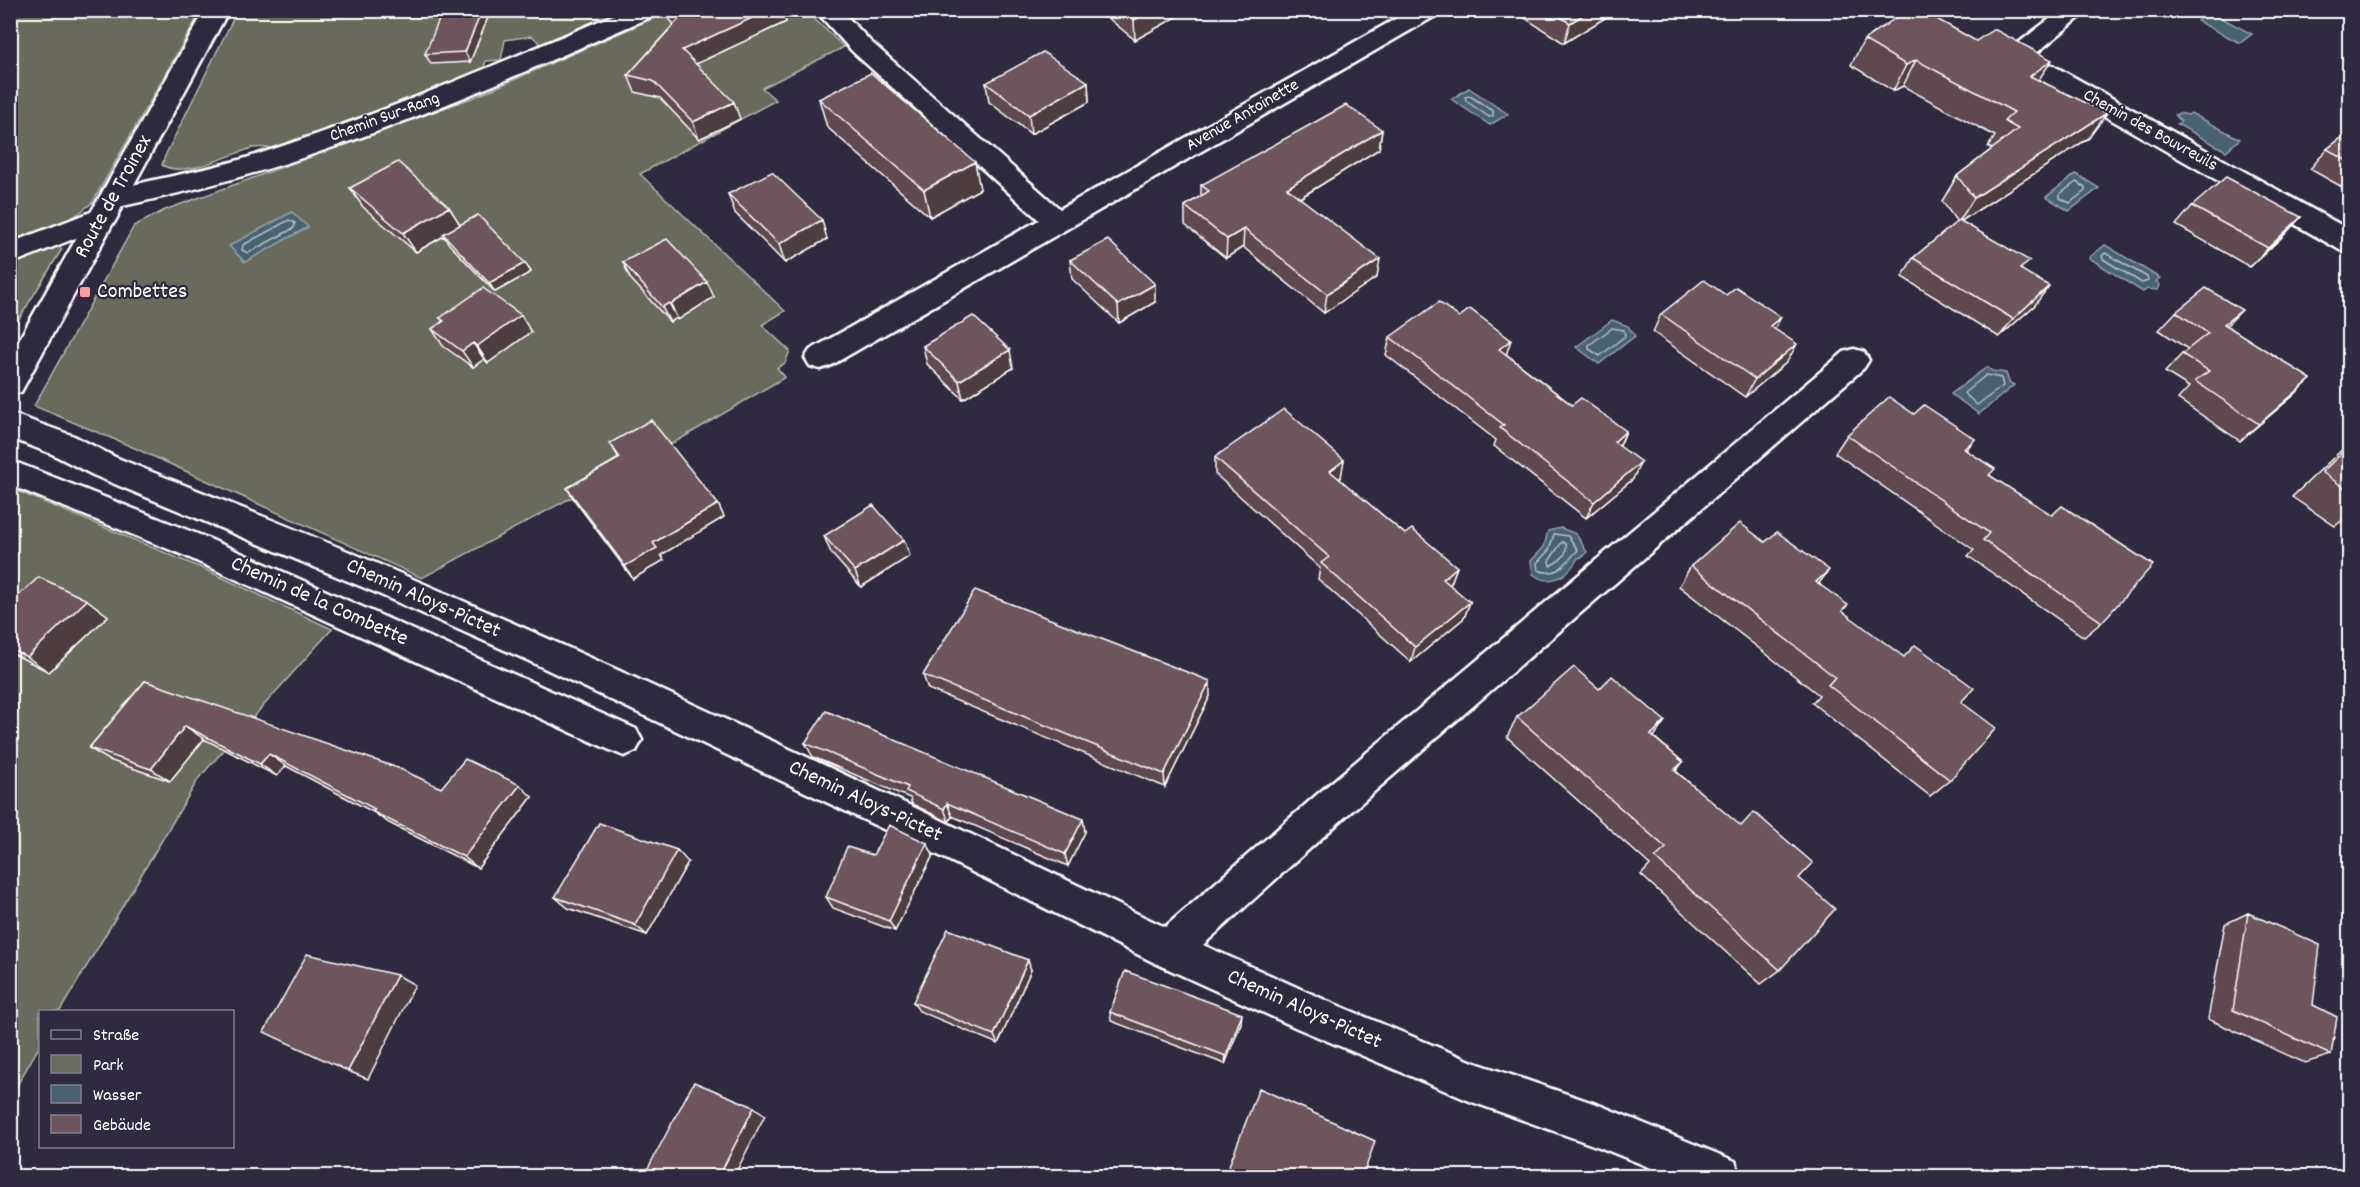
<svg xmlns="http://www.w3.org/2000/svg" width="2360" height="1187" font-family="Dekko,sans-serif">
<rect width="100%" height="100%" fill="#2f2a3d"/>
<filter id="ink" filterUnits="userSpaceOnUse"><feTurbulence type="fractalNoise" baseFrequency=".0167" numOctaves="2"/><feDisplacementMap in="SourceGraphic" scale="12" xChannelSelector="R" yChannelSelector="G"/><feConvolveMatrix kernelMatrix="1 2 1 2 8 2 1 2 1" color-interpolation-filters="sRGB"/></filter>
<g filter="url(#ink)">
<!-- green -->
<path fill="#696b5d" stroke="#b4b5ae" stroke-width="1.5" d="M11,11H201L92,203L58,229L11,248Z
M237,11H622L542,45L532,36L505,40L501,60L486,61L482,73L272,148C266,148 259,147 253,148C229,154 185,179 162,165L165,156Z
M670,11H806L844,47L762,88L776,100L640,174L785,311L762,325L790,351L785,363L777,368L785,377L682,438L422,578L130,446L34,406L134,226L165,210L477,96Z
M53,245L62,249L11,332V263Z
M10,488L204,569L332,629L199,778L60,1011L40,1012V1045L11,1096Z"/>
<!-- water -->
<path fill="#496270" stroke="#92a1a9" stroke-width="1.5" d="M2210,12L2252,34L2240,43L2197,21Z
M1469,88L1508,114L1490,125L1451,99Z
M2179,113L2188,115L2191,113L2240,139L2226,151L2177,124L2181,121L2175,115Z
M2076,174L2099,188L2069,211L2046,197Z
M292,212L308,227L245,262L229,246Z
M2105,245L2160,278L2156,281L2160,285L2158,290L2147,289L2143,292L2089,258Z
M1612,320L1628,326L1635,336L1599,364L1576,347Z
M1987,367L1992,371L2006,373L2009,382L2014,385L1979,414L1951,394Z
M1561,528L1576,534L1587,552L1583,557L1578,558C1569,575 1550,588 1533,574L1531,561L1544,547L1548,531Z"/>
<g fill="none" stroke-linecap="round" stroke-linejoin="round">
<!-- shore -->
<path stroke="#b6c0c6" stroke-width="1.5" d="M1470,96L1493,111V116L1489,117L1466,101L1465,97Z
M2076,182L2085,187V191L2070,203L2060,198V194Z
M289,220L295,223L294,228L248,253L242,250L243,245Z
M2105,253L2147,277L2148,281L2142,283L2103,259L2102,256Z
M1612,328L1624,330L1625,336L1600,356L1589,349V345Z
M1986,375L2001,378L2003,386L1977,405L1964,393Z
M1554,534L1568,536L1578,550C1565,563 1558,578 1538,570L1537,563L1549,550Z
M1562,542L1566,544C1568,556 1559,561 1550,566L1549,561Z"/>
<defs>
<path id="street" d="M625,10H659L655,15C547,62 439,111 328,149C258,174 187,192 114,208L105,206L101,199L105,192C151,179 200,172 246,158C376,117 500,63 625,10Z
M815,10H841L870,41L1060,209L1411,10H1441L1437,15L830,366L820,369L810,366L805,358L810,350L1039,220L852,51Z
M2061,10H2089L2034,55L2350,230V253L2340,250L2008,61L2005,56L2008,51Z
M104,207L114,209L118,216L114,223L10,264V243Z
M1854,349L1864,352L1869,360L1864,368L1346,816L1203,945L1325,1000L1473,1062L1599,1105L1735,1161L1741,1176H1671L1599,1147L1472,1102L1297,1028L1155,963L940,856L527,660L372,591L93,475L52,454L10,438V413L74,436L115,457C210,496 305,532 399,573C657,685 911,805 1165,927L1320,792L1844,352Z
M10,460L205,537L636,729L642,740L636,751L624,756L612,751L183,555L10,485Z"/>
<path id="secondary" d="M205,10H229L21,392L10,395V356Z"/>
</defs>
<!-- street casing -->
<use href="#street" stroke="#fff" stroke-width="5"/>
<!-- secondary casing -->
<use href="#secondary" stroke="#fff" stroke-width="5"/>
<!-- street -->
<use href="#street" fill="#2f2a3d" fill-rule="evenodd"/>
<!-- secondary -->
<use href="#secondary" fill="#2f2a3d" fill-rule="evenodd"/>
</g>
<!-- wall -->
<path fill="#5d4950" stroke="#fff" stroke-width="1.5" d="M491,10L470,62L431,64L425,54Z
M666,10H782L786,22L696,64L740,119L699,139L660,98L635,92L628,75L674,24L670,20Z
M1101,10H1189L1135,40L1102,13Z
M1524,10H1618L1564,43L1523,17Z
M1864,40L2039,80L2089,138L1961,221L2023,271L2035,305L1999,337L1902,277L1913,258L1957,222L1942,201L1957,176L1992,149L1988,147L1995,136L1903,86L1893,91L1851,65Z
M1088,82L1089,102L1031,134L989,102L986,83Z
M819,99L980,189L930,217L827,127Z
M1382,130L1379,149L1300,198L1377,277L1324,313L1243,247L1226,258L1185,225V206L1201,196V185Z
M2349,132V191L2310,169L2327,149Z
M350,188L449,207L460,225L525,263L531,272L495,292L449,244L444,236L416,252L363,207Z
M728,194L827,239L785,263L735,213Z
M2192,206L2301,217L2283,236L2250,267L2176,225Z
M1070,260L1155,302L1119,323L1072,279Z
M623,262L714,297L678,320L677,318L670,322L630,278Z
M1726,295L1781,317L1774,329L1787,362L1745,397L1653,332L1661,314Z
M2176,312L2227,326L2311,379L2240,441L2178,399L2189,387L2165,372L2182,354L2188,349L2159,330Z
M440,318L531,332L488,363L484,359L473,367L443,346L432,329L443,321Z
M1390,337L1506,354L1572,405L1626,431L1620,446L1633,479L1586,518L1494,446L1496,440L1386,355Z
M923,346L1013,368L963,399L927,364Z
M1914,414L1975,439L1966,450L1990,475L2102,622L2084,637L1968,556L1974,550L1835,453L1847,435Z
M610,443L718,504L724,517L661,555L664,560L633,579L575,501L567,488L619,458Z
M2349,443V515L2335,526L2292,497Z
M1215,457L1341,477L1339,479L1405,534L1457,567L1451,583L1449,585L1470,602L1464,618L1411,662L1318,579L1320,568L1215,474Z
M824,536L904,540L910,556L861,587L831,553Z
M1765,542L1819,583L1842,612L1961,702L1950,780L1930,796L1812,703L1819,695L1679,586L1691,566Z
M87,600L108,616L49,672L10,652V603Z
M923,675L1210,696L1165,787L928,689Z
M145,681L441,788L532,797L478,868L389,823L373,812L286,766L277,776L204,739L170,781L109,760L89,748Z
M1517,717L1654,737L1683,762L1676,771L1799,878L1780,970L1761,984L1641,875L1650,865L1507,737Z
M805,743L1083,819L1085,832L1068,866L952,816L949,822L912,804L910,798L813,757Z
M927,843L933,855L895,931L833,908L826,897L873,855Z
M688,862L647,935L568,908L555,897Z
M2248,913L2313,1005L2331,1055L2305,1063L2208,1019L2225,924Z
M1031,970L998,1044L919,1011L913,1002Z
M1110,1012L1241,1023L1225,1064L1111,1021Z"/>
<!-- shaded-wall -->
<path fill="#4c3c41" stroke="#fff" stroke-width="1.5" d="M482,10H491L470,62L465,52Z
M769,10H782L786,22L689,67L682,50Z
M1152,10H1189L1135,40L1134,20Z
M1591,10H1618L1564,43L1570,23Z
M1916,60L1903,86L1893,91L1906,65Z
M2052,60L2035,85L2030,76Z
M1088,82L1089,102L1031,134L1029,115Z
M734,102L740,119L699,139L693,122Z
M2107,113L2089,138L1958,223L1974,198Z
M1382,130L1379,149L1285,207L1287,188Z
M975,162L980,189L930,217L924,190Z
M449,207L461,226L416,252L403,233Z
M2301,217L2283,236L2250,267L2268,248Z
M822,220L827,239L785,263L779,244Z
M1244,229L1243,247L1226,258L1227,239Z
M1380,259L1377,277L1324,313L1327,294Z
M525,263L531,272L495,292L489,283Z
M707,282L714,297L678,320L671,304Z
M1155,284V302L1119,323L1118,305Z
M2049,286L2035,305L1999,337L2013,319Z
M669,303L677,318L670,322L662,307Z
M2242,310L2224,328V324Z
M521,315L531,332L488,363L477,346Z
M1781,317L1771,335L1770,326Z
M1511,340L1505,358L1499,349Z
M473,343L484,359L473,367L462,351Z
M1797,344L1787,362L1745,397L1755,379Z
M1010,350L1013,368L963,399L959,381Z
M2311,379L2292,397L2240,441L2259,424Z
M1626,431L1618,449L1614,442Z
M1344,460L1341,477L1327,488L1330,471Z
M1641,462L1633,479L1586,518L1594,502Z
M718,504L724,517L661,555L664,560L633,579L625,566L653,543Z
M904,540L910,556L861,587L855,571Z
M1457,567L1451,583L1438,595L1443,579Z
M1829,570L1814,590L1816,582Z
M87,600L108,616L49,672L27,657Z
M1470,602L1464,618L1411,662L1415,647Z
M1210,681V696L1165,787L1164,774Z
M1665,721L1651,741V735Z
M185,726L204,739L170,781L151,769Z
M269,754L286,766L277,776L260,764Z
M520,785L532,797L478,868L464,857Z
M947,803L952,816L949,822L944,809Z
M1083,819L1085,832L1068,866L1065,854Z
M927,843L933,855L895,931L889,921Z
M677,850L688,862L647,935L635,925Z
M1028,960L1031,970L998,1044L994,1035Z
M397,975L415,985L368,1079L348,1071Z
M1242,1014L1241,1023L1225,1064L1226,1056Z
M754,1107L765,1115L734,1176H719Z"/>
<!-- building -->
<path fill="#6c555d" stroke="#fff" stroke-width="1.5" d="M443,10H482L465,52L425,54Z
M671,10H769L682,50L734,102L693,122L653,81L628,75L680,18Z
M1122,10H1152L1134,20Z
M1549,10H1591L1570,23Z
M1907,10H1921L1976,41L1994,29L2052,60L2030,76L2107,113L1974,198L1957,176L2018,129L2004,121L2014,112L1916,60L1906,65L1864,40Z
M1043,52L1088,82L1029,115L986,83Z
M871,73L975,162L924,190L819,99Z
M1346,105L1382,130L1287,188L1380,259L1327,294L1244,229L1227,239L1185,206L1209,191L1201,185Z
M2349,132V162L2327,149Z
M398,162L449,207L403,233L350,188Z
M772,172L822,220L779,244L728,194Z
M2226,177L2301,217L2268,248L2192,206Z
M478,215L525,263L489,283L443,234Z
M1959,220L2030,261L2020,269L2049,286L2013,319L1913,258Z
M667,239L707,282L671,304L669,303L662,307L623,262Z
M1108,240L1155,284L1118,305L1070,260Z
M1704,280L1726,295L1736,287L1781,317L1770,326L1797,344L1755,379L1661,314Z
M483,288L521,315L477,346L473,343L462,351L432,329L444,321L440,318Z
M2206,288L2242,310L2224,324L2311,379L2259,424L2195,381L2209,371L2182,354L2208,333L2176,312Z
M1439,302L1459,317L1470,309L1511,340L1499,349L1572,405L1581,398L1626,431L1614,442L1641,462L1594,502L1500,428L1504,425L1390,337Z
M973,316L1010,350L959,381L923,346Z
M1889,397L1914,414L1924,405L1975,439L1964,449L1995,469L1989,475L2052,515L2062,506L2153,565L2102,622L1983,540L1989,533L1847,435Z
M1284,409L1344,460L1330,471L1405,534L1412,529L1457,567L1443,579L1470,602L1415,647L1321,563L1329,557L1215,457Z
M651,420L718,504L653,543L657,548L625,566L567,488L620,458L610,443Z
M2349,446V491L2322,472Z
M873,505L904,540L855,571L824,536Z
M1740,523L1765,542L1777,532L1829,570L1816,582L1848,605L1842,611L1904,657L1915,645L1974,688L1961,702L1996,728L1950,780L1828,685L1835,677L1691,566Z
M39,577L87,600L27,657L10,649V603Z
M975,590L1210,681L1164,774L923,675Z
M1574,667L1599,689L1612,676L1665,721L1651,735L1683,762L1674,770L1741,826L1754,812L1813,863L1799,878L1835,909L1780,970L1655,858L1666,848L1517,717Z
M145,681L398,768L441,788L465,759L520,785L464,857L373,812L375,809L269,754L260,764L185,726L151,769L89,748Z
M826,711L1083,819L1065,854L947,803L944,809L906,791L908,787L805,743Z
M599,823L677,850L635,925L555,897Z
M889,825L927,843L889,921L826,897L847,847L873,855Z
M2248,913L2320,945L2313,1005L2337,1017L2331,1055L2233,1010Z
M948,929L1028,960L994,1035L913,1002Z
M307,954L397,975L348,1071L264,1032Z
M1125,971L1242,1014L1226,1056L1110,1012Z
M694,1082L754,1107L719,1176H663L647,1170Z
M1259,1088L1375,1141L1363,1176H1225Z
M855,1171L866,1176H852Z"/>
</g>
<!-- markers -->
<rect fill="#ff9aa2" stroke="#2f2a3d" stroke-width="2" x="79" y="286" width="12" height="12" rx="3"/>
<g text-anchor="middle" dominant-baseline="central" stroke-width="4.5" stroke-linejoin="round" paint-order="stroke">
<!-- far-street labels -->
<g font-size="18" fill="#fff" stroke="#2f2a3d">
<text transform="translate(1243 116) rotate(-30)">Avenue Antoinette</text>
<text transform="translate(385 118) rotate(-20)">Chemin Sur-Rang</text>
<text transform="translate(2150 131) rotate(29)">Chemin des Bouvreuils</text>
</g>
<!-- street labels -->
<g font-size="22" fill="#fff" stroke="#2f2a3d">
<text transform="translate(114 197) rotate(-61)">Route de Troinex</text>
<text transform="translate(423 599) rotate(24)">Chemin Aloys-Pictet</text>
<text transform="translate(319 602) rotate(24)">Chemin de la Combette</text>
<text transform="translate(865 802) rotate(25)">Chemin Aloys-Pictet</text>
<text transform="translate(1304 1010) rotate(24)">Chemin Aloys-Pictet</text>
</g>
<!-- poi labels -->
<g font-size="22" fill="#fff" stroke="#2f2a3d" text-anchor="start">
<text x="97" y="292">Combettes</text>
</g>
</g>
<!-- margin -->
<rect width="2360" height="1187" fill="none" stroke="#2f2a3d" stroke-width="36"/>
<rect x="18" y="18" width="2324" height="1151" fill="none" stroke="#fff" stroke-width="2" filter="url(#ink)"/>
<!-- legend -->
<rect x="39" y="1010" width="195" height="138" fill="#2f2a3d" stroke="#827f8b" stroke-width="1.5"/>
<rect x="51" y="1030" width="30" height="9" fill="#2f2a3d" stroke="#827f8b" stroke-width="1.5"/>
<text x="93" y="1040" font-size="18" fill="#ffffff">Straße</text>
<rect x="51" y="1055" width="30" height="18" fill="#696b5d" stroke="#827f8b" stroke-width="1.5"/>
<text x="93" y="1070" font-size="18" fill="#ffffff">Park</text>
<rect x="51" y="1085" width="30" height="18" fill="#496270" stroke="#827f8b" stroke-width="1.5"/>
<text x="93" y="1100" font-size="18" fill="#ffffff">Wasser</text>
<rect x="51" y="1115" width="30" height="18" fill="#6c555d" stroke="#827f8b" stroke-width="1.5"/>
<text x="93" y="1130" font-size="18" fill="#ffffff">Gebäude</text>
</svg>
